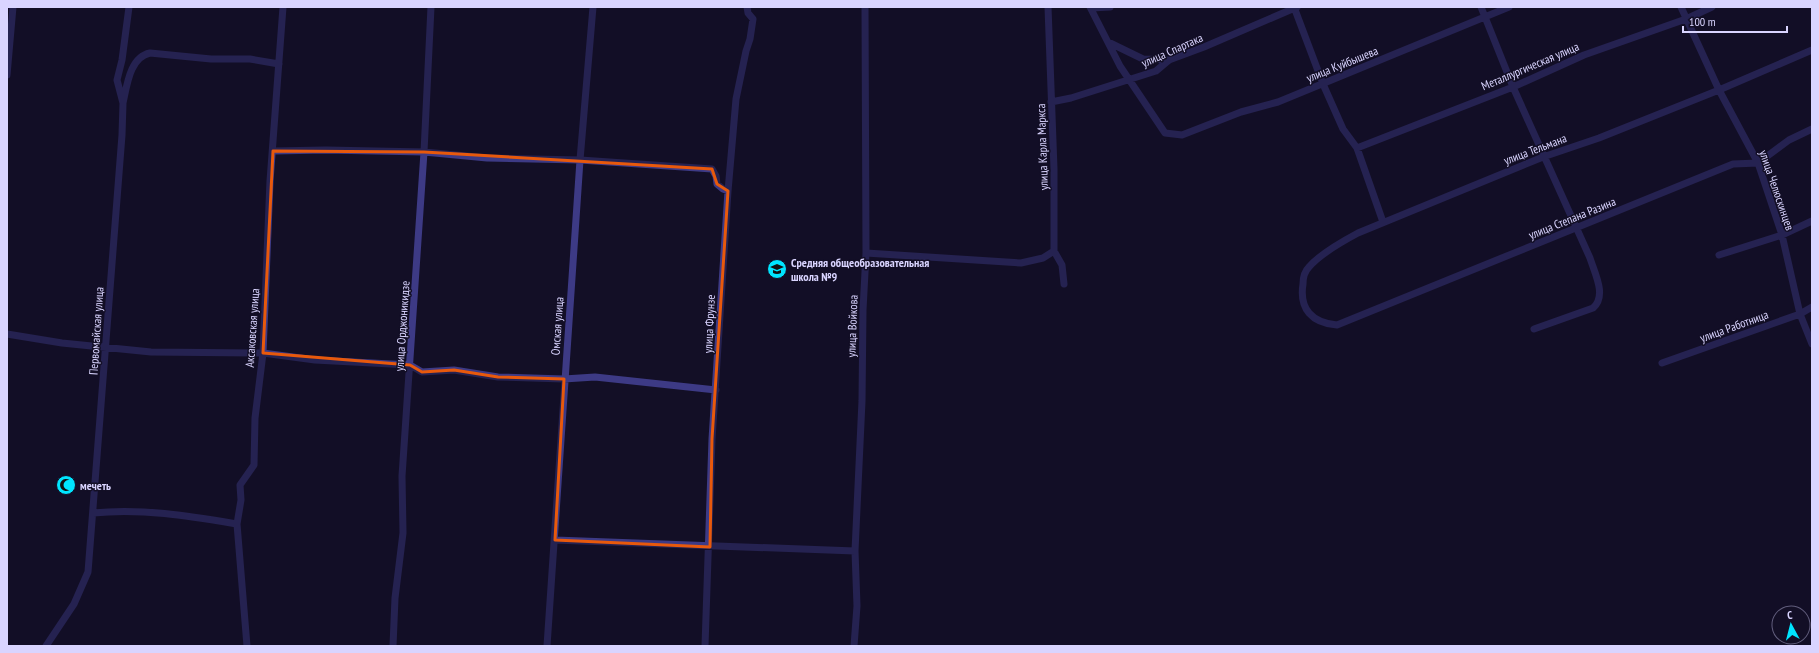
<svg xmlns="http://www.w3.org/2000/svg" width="1819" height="653" font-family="'PT Sans Narrow',sans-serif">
<rect width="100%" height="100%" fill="#130f26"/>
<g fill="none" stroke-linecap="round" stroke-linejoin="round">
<!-- minor -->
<path stroke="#3d3a85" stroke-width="7" d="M1048,7L1054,169V251L1062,265L1064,284
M1090,7L1120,66L1165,133L1182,135L1241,112L1278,102L1509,7
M1294,7L1323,84L1343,129L1357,148L1383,222
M1481,7L1513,87L1590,258C1595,274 1607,296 1593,308L1534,329
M1681,7L1719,90L1758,163L1782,235L1800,314L1812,344
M1091,8L1110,7
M1108,42L1143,59L1169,60
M1812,50L1719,90L1599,138L1543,157L1358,233C1343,241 1320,254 1309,267C1305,271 1303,278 1303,284C1299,309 1312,323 1337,325L1733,164L1758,163L1789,140L1812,129
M7,75L13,7
M1051,102L1071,98L1156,71L1169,60L1204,47L1297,7
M123,103C127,85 130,57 150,53L211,59H250L279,64
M1357,148L1513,87L1584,55L1686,19L1712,7
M273,151L326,150L424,152L487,158L580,160L712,169L716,176L717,184L723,189L728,191
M866,253L1021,263L1043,258L1054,251
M1719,255L1782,235L1812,221
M7,334L62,343L151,352L263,353L315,360L410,365L422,372L454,370L498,377L564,379L595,377L716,390
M1662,363L1800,314L1812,307
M93,513C142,508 189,516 237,524
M555,540L855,551
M46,646L74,604L88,572L122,135L123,103L117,80L122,60L129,7
M247,646L237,524L241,500L240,485L254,465L255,418L263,353L270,181L283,7
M393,646L395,598L403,533L402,476L424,152L431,7
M547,646L580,160L593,7
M705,646L712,439L728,191L736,99L746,51L750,39L753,19L748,13L747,7
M854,646L857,606L855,551L862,401L863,310L866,253L865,7"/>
</g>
<!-- marked area -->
<path d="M0 0H1819V653H0ZM273,151L424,152L712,169L717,184L728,191L712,439L710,547L555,540L564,379L498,377L454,370L422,372L410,365L263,353Z" fill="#130f26" fill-opacity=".55" fill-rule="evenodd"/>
<path fill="none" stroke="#e8590c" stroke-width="3" stroke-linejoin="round" d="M273,151L424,152L712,169L717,184L728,191L712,439L710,547L555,540L564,379L498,377L454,370L422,372L410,365L263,353Z"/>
<!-- icons -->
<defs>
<symbol id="school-disc" viewBox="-11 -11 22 22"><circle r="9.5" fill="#00e5ff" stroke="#130f26"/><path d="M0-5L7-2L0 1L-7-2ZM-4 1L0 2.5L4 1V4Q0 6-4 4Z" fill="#111"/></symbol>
<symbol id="mosque-disc" viewBox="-11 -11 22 22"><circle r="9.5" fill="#00e5ff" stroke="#130f26"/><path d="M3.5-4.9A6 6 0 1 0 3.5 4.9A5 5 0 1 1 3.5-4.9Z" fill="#111"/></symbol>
</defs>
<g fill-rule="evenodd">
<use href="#school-disc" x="766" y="258" width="22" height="22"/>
<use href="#mosque-disc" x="55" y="474" width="22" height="22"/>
</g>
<g text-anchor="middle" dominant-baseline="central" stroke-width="3" stroke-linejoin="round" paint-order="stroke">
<!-- street labels -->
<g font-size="12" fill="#d9d4ff" stroke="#130f26">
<text transform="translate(1172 50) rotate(-24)">улица Спартака</text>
<text transform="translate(1342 64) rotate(-22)">улица Куйбышева</text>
<text transform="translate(1530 66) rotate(-23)">Металлургическая улица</text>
<text transform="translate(1042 147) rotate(-92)">улица Карла Маркса</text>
<text transform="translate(1535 149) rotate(-21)">улица Тельмана</text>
<text transform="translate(1777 190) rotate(71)">улица Челюскинцев</text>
<text transform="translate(1572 218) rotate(-22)">улица Степана Разина</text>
<text transform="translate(709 324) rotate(-87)">улица Фрунзе</text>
<text transform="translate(402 326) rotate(-86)">улица Орджоникидзе</text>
<text transform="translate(557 326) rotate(-86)">Омская улица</text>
<text transform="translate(852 326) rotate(-88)">улица Войкова</text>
<text transform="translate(1734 326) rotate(-20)">улица Работница</text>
<text transform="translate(252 328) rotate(-86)">Аксаковская улица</text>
<text transform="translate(96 331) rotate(-86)">Первомайская улица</text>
</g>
<!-- poi labels -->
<g font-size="12" font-weight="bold" fill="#d9d4ff" stroke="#130f26" text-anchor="start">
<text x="791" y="262">Средняя общеобразовательная<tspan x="791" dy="14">школа №9</tspan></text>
<text x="80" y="485">мечеть</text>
</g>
</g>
<!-- border -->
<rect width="1819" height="653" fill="none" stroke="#d9d4ff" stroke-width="16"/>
<!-- north arrow -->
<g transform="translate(1791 625) rotate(353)"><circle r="19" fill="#130f26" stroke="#625e7d"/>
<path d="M0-3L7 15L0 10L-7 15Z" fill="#00e5ff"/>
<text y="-6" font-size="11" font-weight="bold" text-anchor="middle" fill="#d9d4ff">С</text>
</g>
<!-- scale -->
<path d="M1683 26v6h104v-6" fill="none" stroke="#d9d4ff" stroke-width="2"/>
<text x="1689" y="26" font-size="12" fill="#d9d4ff" stroke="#130f26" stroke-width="3" paint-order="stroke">100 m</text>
</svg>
